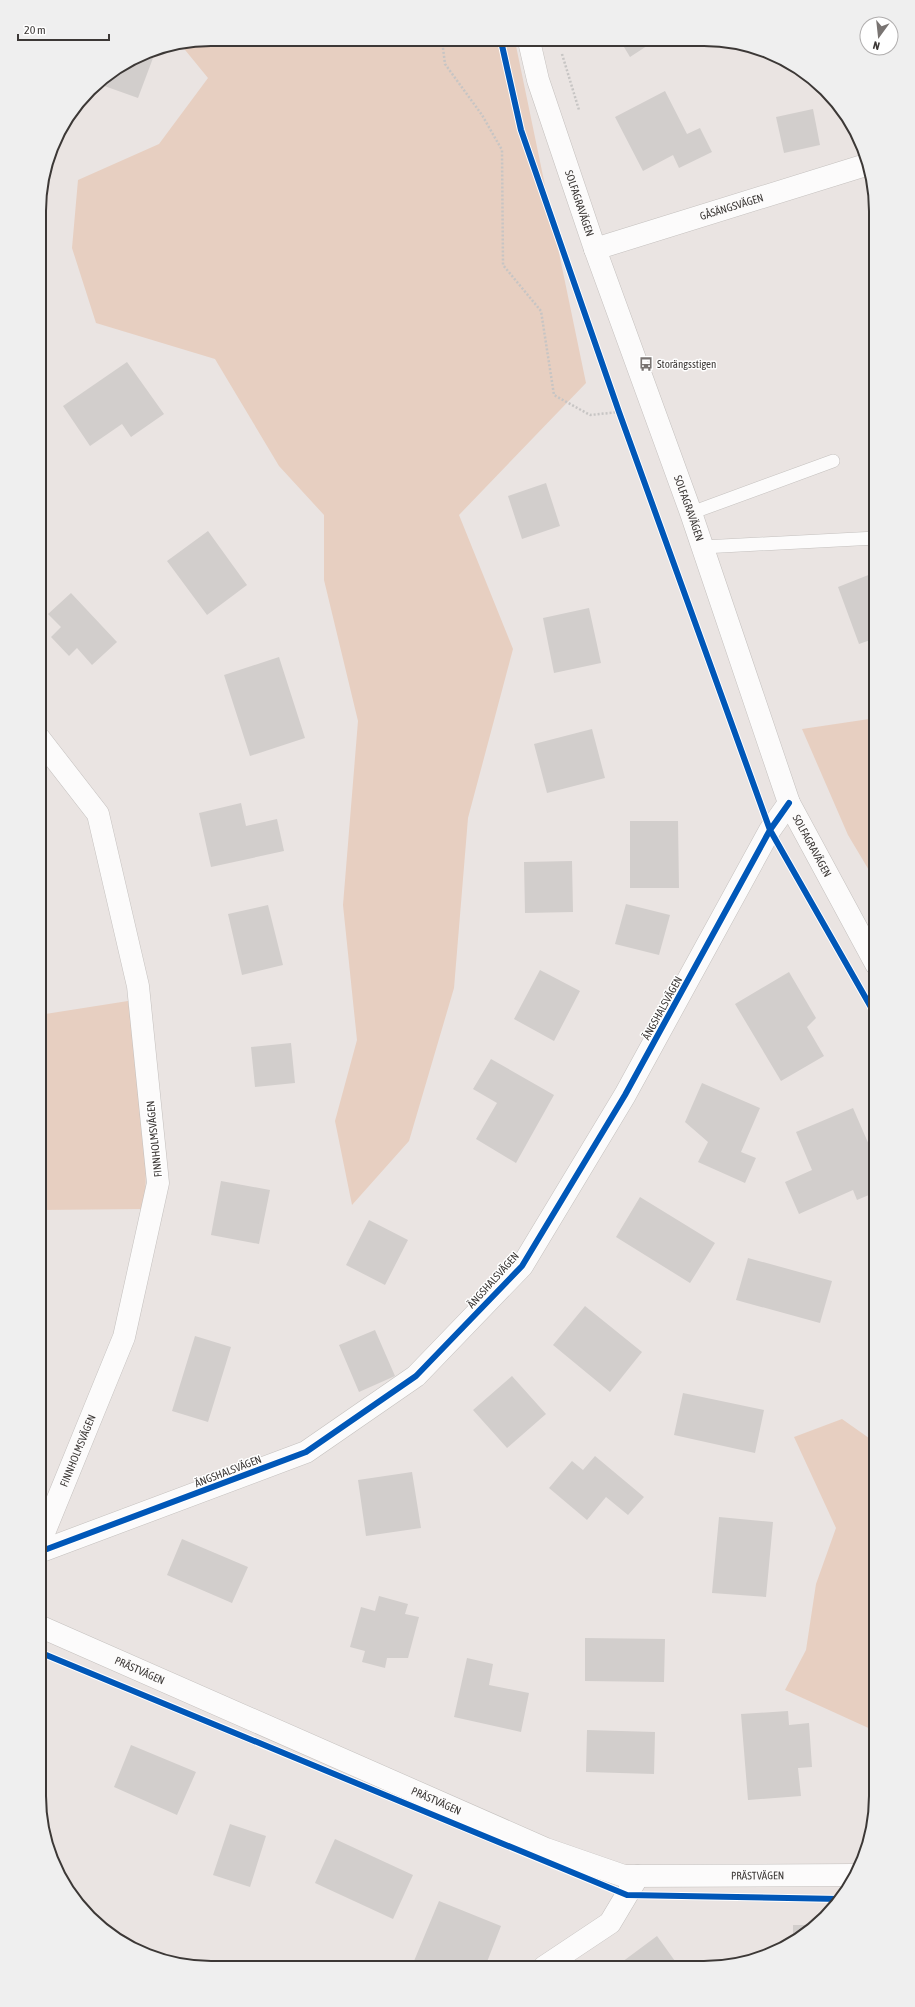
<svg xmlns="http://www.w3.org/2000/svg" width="915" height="2007" font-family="'Asap Condensed',sans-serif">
<rect width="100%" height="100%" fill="#eae4e2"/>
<!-- green -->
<path fill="#e7cfc1" d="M211,39L515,41L586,383L459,515L513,649L468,818L454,988L409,1141L352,1205L335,1121L357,1040L343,905L358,721L324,580V515L279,466L215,359L96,323L72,248L78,180L159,144L208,78L181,45Z
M876,718V882L848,835L802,729Z
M128,1001L147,1122L145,1209L39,1210V1015Z
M842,1419L876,1443L875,1731L785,1690L806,1650L816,1584L836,1528L794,1437Z"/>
<!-- building -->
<path fill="#d2cecc" d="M621,42H653L630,57Z
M156,50L138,98L96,83L145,52Z
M665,91L687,134L700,128L712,152L679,168L673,155L643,171L615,117Z
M813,109L820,145L784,153L776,117Z
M127,362L164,414L131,437L122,424L90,446L63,406Z
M546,483L560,526L522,539L508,496Z
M208,531L247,585L207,615L167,561Z
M876,572V638L859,644L838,587Z
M71,593L117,642L92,665L77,648L69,656L51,637L61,627L48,614Z
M589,608L601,663L554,673L543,618Z
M279,657L305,738L250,756L224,675Z
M592,729L605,778L547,793L534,744Z
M241,803L246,826L277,819L284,851L211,867L199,813Z
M630,821H678L679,888H630Z
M572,861L573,912L525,913L524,862Z
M626,904L670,915L659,955L615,944Z
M268,905L283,965L242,975L228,914Z
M540,970L580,991L554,1041L514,1019Z
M789,972L816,1018L807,1027L824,1056L781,1081L735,1004Z
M291,1043L295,1083L255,1087L251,1047Z
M491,1059L554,1095L516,1163L476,1139L497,1103L473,1089Z
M702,1083L760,1108L741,1152L756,1158L745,1183L698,1162L708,1142L685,1122Z
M853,1108L876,1161V1192L857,1200L853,1190L799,1214L785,1182L812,1170L796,1132Z
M221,1181L270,1190L259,1244L211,1235Z
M640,1197L715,1243L690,1283L616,1237Z
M369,1220L408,1240L385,1285L346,1265Z
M748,1258L832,1281L820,1323L736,1300Z
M585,1306L642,1352L610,1392L553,1345Z
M375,1330L395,1376L359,1392L339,1345Z
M195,1336L231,1347L208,1422L172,1411Z
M512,1376L546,1414L507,1448L473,1410Z
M683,1393L764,1410L755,1453L674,1435Z
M595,1456L644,1497L628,1515L606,1497L587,1520L549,1488L572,1461L583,1470Z
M412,1472L421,1528L366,1536L358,1480Z
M719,1517L773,1522L766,1597L712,1593Z
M182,1539L248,1567L232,1603L167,1575Z
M379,1596L408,1604L405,1614L419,1617L408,1658H387L385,1668L362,1662L365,1651L350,1647L361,1607L375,1611Z
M585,1638L665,1639L664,1682L585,1681Z
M467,1658L493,1664L489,1685L529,1693L521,1732L454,1717Z
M788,1711L789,1725L809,1723L812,1767L798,1768L801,1796L748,1800L741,1714Z
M587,1730L655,1732L654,1774L586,1772Z
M131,1745L196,1772L177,1815L114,1787Z
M230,1824L266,1836L250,1887L213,1875Z
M335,1839L413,1875L393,1919L315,1883Z
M439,1901L501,1926L485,1967L426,1966L414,1961Z
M793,1925H815L800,1939L793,1942Z
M657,1936L680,1968H626L622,1962Z"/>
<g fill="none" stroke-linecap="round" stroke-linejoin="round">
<defs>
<path id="service" d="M691,513L833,461
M703,547L876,538"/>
<g id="minor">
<path id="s1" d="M595,249L869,164"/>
<path id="s2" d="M39,1545L124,1337L158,1183L138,986L98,814L39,738"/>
<path d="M39,1552L306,1452L416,1376L522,1266L625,1095L770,830L789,803"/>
<path d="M544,1967L610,1923L638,1876"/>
</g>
<g id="tertiary">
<path id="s3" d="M529,41L538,80L595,249L691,513L789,803L876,964"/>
<path id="s4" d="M39,1626L546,1849L624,1876L855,1875"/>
</g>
</defs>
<!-- service casing -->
<use href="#service" stroke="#c4c0be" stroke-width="14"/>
<!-- minor casing -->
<use href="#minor" stroke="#c4c0be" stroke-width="23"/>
<!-- tertiary casing -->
<use href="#tertiary" stroke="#c4c0be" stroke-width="23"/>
<!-- path -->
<path stroke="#c7c5c4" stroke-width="2.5" stroke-dasharray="2 2" stroke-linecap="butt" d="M442,40L445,64L482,115L502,150L503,265L541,311L554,395L590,415L619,412
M562,54L579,110"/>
<!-- service -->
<use href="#service" stroke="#fcfbfb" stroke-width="13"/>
<!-- minor -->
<use href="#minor" stroke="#fcfbfb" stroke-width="22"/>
<!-- tertiary -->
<use href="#tertiary" stroke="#fcfbfb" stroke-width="22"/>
<defs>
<path id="cycleway" d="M501,41L521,130L619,412L770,830L876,1016
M39,1552L306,1452L416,1376L522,1266L625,1095L770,830L789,803
M39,1652L627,1895L840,1899"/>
</defs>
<!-- cycleway casing -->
<use href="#cycleway" stroke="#fff" stroke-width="8"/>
<!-- cycleway -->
<use href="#cycleway" stroke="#0057b8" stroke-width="6"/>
</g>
<!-- icons -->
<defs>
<symbol id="bus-bare" viewBox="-9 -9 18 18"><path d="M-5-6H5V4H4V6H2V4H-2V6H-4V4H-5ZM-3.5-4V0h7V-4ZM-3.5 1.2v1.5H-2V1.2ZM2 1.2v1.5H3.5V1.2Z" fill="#797472" stroke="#fff" stroke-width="2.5" paint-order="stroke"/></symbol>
</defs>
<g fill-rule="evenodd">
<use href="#bus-bare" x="636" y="354" width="20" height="20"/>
</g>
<g text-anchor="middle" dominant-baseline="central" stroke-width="3" stroke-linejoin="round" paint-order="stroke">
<!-- street labels -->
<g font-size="11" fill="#3c3836" stroke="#fff">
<text stroke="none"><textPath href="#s3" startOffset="170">SOLFAGRAVÄGEN</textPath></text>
<text stroke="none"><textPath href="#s1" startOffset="143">GÅSÄNGSVÄGEN</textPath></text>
<text stroke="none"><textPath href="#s3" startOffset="494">SOLFAGRAVÄGEN</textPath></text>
<text stroke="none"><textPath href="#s3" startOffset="854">SOLFAGRAVÄGEN</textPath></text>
<text transform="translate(662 1008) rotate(-61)">ÄNGSHALSVÄGEN</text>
<text transform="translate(154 1139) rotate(-96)">FINNHOLMSVÄGEN</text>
<text transform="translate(493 1280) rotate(-48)">ÄNGSHALSVÄGEN</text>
<text stroke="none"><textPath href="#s2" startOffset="102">FINNHOLMSVÄGEN</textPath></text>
<text transform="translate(228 1471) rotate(-21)">ÄNGSHALSVÄGEN</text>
<text stroke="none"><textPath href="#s4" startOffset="110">PRÄSTVÄGEN</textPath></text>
<text stroke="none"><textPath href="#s4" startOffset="434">PRÄSTVÄGEN</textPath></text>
<text stroke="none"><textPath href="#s4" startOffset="770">PRÄSTVÄGEN</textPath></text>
</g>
<!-- poi labels -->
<g font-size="11" fill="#3c3836" stroke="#fff" text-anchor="start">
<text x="657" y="364">Storängsstigen</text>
</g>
</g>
<!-- crop -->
<path d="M0 0H915V2007H0ZM211 46H704A165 165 0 0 1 869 211V1796A165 165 0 0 1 704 1961H211A165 165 0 0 1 46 1796V211A165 165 0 0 1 211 46Z" fill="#efefef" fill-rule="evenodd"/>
<path fill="none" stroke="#3c3836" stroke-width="2" d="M211 46H704A165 165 0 0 1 869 211V1796A165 165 0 0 1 704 1961H211A165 165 0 0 1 46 1796V211A165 165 0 0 1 211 46Z"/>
<!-- north arrow -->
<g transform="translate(879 36) rotate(195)"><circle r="19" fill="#ffffff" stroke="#b1afaf"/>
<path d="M0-3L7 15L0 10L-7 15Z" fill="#797472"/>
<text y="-6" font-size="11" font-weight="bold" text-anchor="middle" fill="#3c3836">N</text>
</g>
<!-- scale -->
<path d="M18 34v6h91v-6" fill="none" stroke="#3c3836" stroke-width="2"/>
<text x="24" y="34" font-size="12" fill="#3c3836" stroke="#ffffff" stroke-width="3" paint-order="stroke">20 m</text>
</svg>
